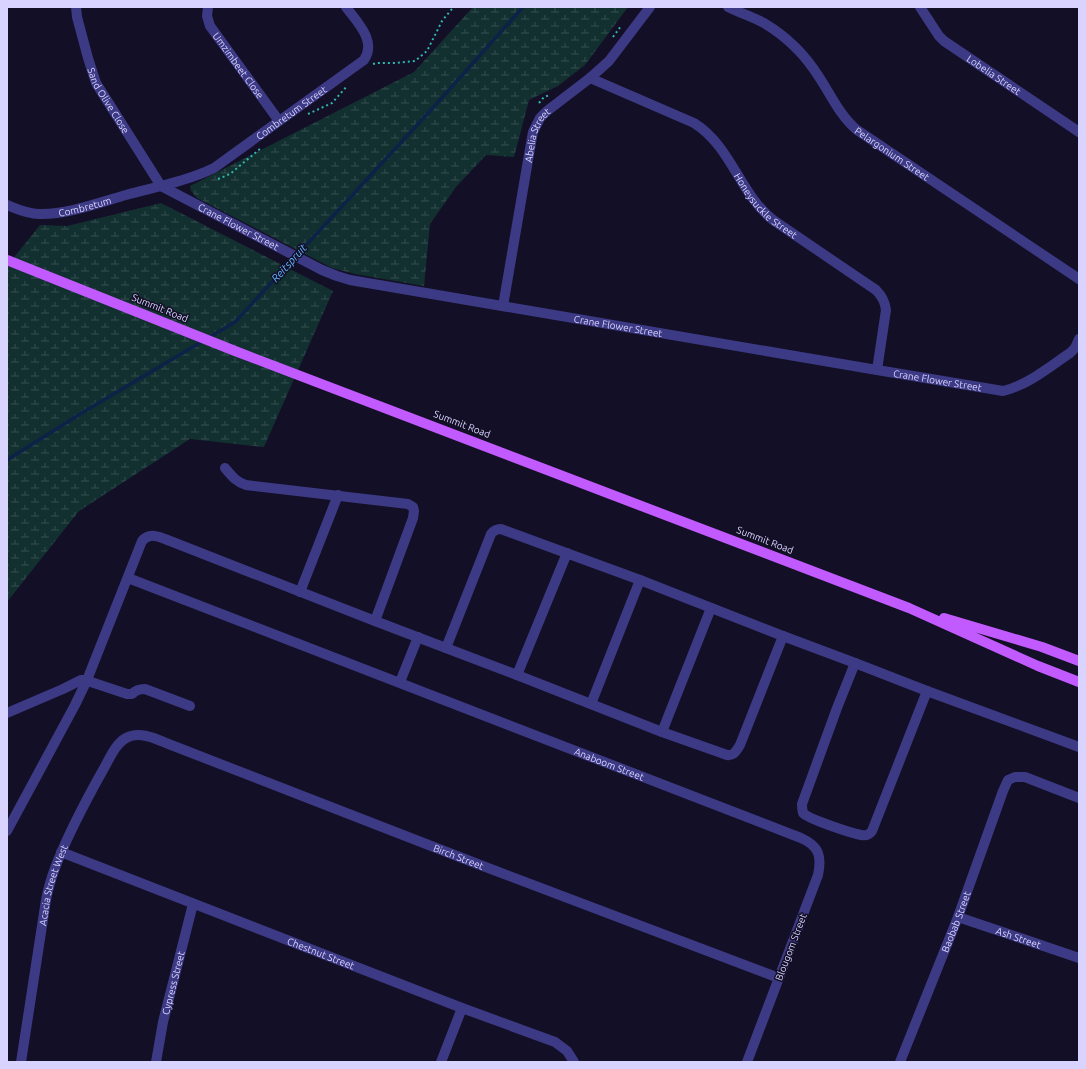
<svg xmlns="http://www.w3.org/2000/svg" width="1086" height="1069" font-family="Ubuntu,sans-serif">
<defs>
<pattern id="wetland-marsh" width="20" height="14" patternUnits="userSpaceOnUse"><rect width="20" height="14" fill="#12302f"/><path d="M1 5h8M5 5V1M11 12h8M15 12V8" fill="none" stroke="#344d4e"/></pattern>
</defs>
<rect width="100%" height="100%" fill="#130f26"/>
<!-- wetland -->
<path fill="url(#wetland-marsh)" d="M473,7H628L585,65L558,86L529,100L514,157L486,155L456,187L430,224L424,286L355,274L332,268L197,198L191,191L190,186L414,72Z
M161,203L333,291L264,447L190,439L79,511L7,602V266L40,225L67,226Z"/>
<g fill="none" stroke-linecap="round" stroke-linejoin="round">
<!-- stream -->
<path stroke="#0c2248" stroke-width="3.5" d="M7,460L85,411L235,322L431,110L523,7"/>
<!-- path -->
<path stroke="#2fb8b0" stroke-width="2" stroke-dasharray="2 3" stroke-linecap="butt" d="M613,37L621,26
M373,64L377,63H396L415,61L427,51L442,21L451,10L455,7
M539,103L544,97L550,95
M308,114L332,103L347,86
M218,179L230,174L261,148"/>
<!-- minor -->
<g stroke="#3d3a85" stroke-width="10">
<path id="s1" d="M76,7L77,17L88,58L96,83L161,186L322,270L337,276L350,280L877,370L1003,391C1028,385 1049,367 1070,353L1075,348L1079,339"/>
<path id="s2" d="M208,7L207,16L210,26L279,121"/>
<path id="s3" d="M728,7C740,13 753,17 764,23C786,36 806,56 819,77C831,95 840,116 857,130L1079,279"/>
<path id="s4" d="M920,7L939,36L944,41L1079,132"/>
<path id="s5" d="M590,78L694,123C732,147 739,193 773,220L876,290C882,296 885,301 886,310L877,370"/>
<path id="s6" d="M7,205C17,209 28,214 39,214C66,215 101,202 126,195C156,187 187,181 214,168L364,60C377,41 357,22 346,7"/>
<path id="s7" d="M503,306L531,143L533,132L540,118L547,111L590,78L609,61L650,7"/>
<path d="M225,468C231,475 236,482 246,485L408,504L413,507L414,511L413,518L375,621"/>
<path id="s8" d="M128,578L801,838C819,846 822,856 818,875L747,1062"/>
<path d="M300,592L338,495"/>
<path d="M446,648L491,534C494,530 497,529 501,529L640,580L783,636L855,663L927,691L1079,747"/>
<path d="M855,663L837,708L802,804C802,806 802,810 803,813C808,819 851,833 861,835C866,836 869,835 872,831L927,691"/>
<path d="M517,675L567,553"/>
<path d="M400,682L418,637"/>
<path d="M591,704L640,580"/>
<path d="M7,713L63,689L81,680H85L127,694H132C136,690 139,689 145,689L190,706"/>
<path d="M662,732L711,608"/>
<path d="M7,831L75,705L87,680L142,541C149,533 156,536 165,539L375,621L517,675L662,732L727,755C734,756 736,751 740,745L783,636"/>
<path id="s9" d="M61,852L462,1008L555,1042L567,1051L574,1062"/>
<path id="s10" d="M958,917L1079,958"/>
<path id="s11" d="M21,1062L46,900C48,889 51,879 55,868C68,834 85,802 103,770C109,760 115,744 126,738C139,731 154,738 166,743L475,863L779,978"/>
<path id="s12" d="M156,1062L163,1022L193,904"/>
<path d="M441,1062L462,1008"/>
<path id="s13" d="M900,1062L958,917L1003,791L1008,780L1015,777H1025L1079,798"/>
</g>
<!-- major -->
<path stroke="#c25bff" stroke-width="10" d="M7,260L235,351L909,608L1038,666L1079,682
M944,618L1042,647L1079,661"/>
</g>
<g text-anchor="middle" dominant-baseline="central" stroke-width="3" stroke-linejoin="round" paint-order="stroke">
<!-- street labels -->
<g font-size="10" fill="#d9d4ff" stroke="#130f26">
<text stroke="none"><textPath href="#s2" startOffset="68">Umzimbeet Close</textPath></text>
<text stroke="none"><textPath href="#s4" startOffset="102">Lobelia Street</textPath></text>
<text stroke="none"><textPath href="#s1" startOffset="100">Sand Olive Close</textPath></text>
<text stroke="none"><textPath href="#s6" startOffset="310">Combretum Street</textPath></text>
<text stroke="none"><textPath href="#s7" startOffset="175">Abelia Street</textPath></text>
<text stroke="none"><textPath href="#s3" startOffset="225">Pelargonium Street</textPath></text>
<text stroke="none"><textPath href="#s5" startOffset="224">Honeysuckle Street</textPath></text>
<text stroke="none"><textPath href="#s6" startOffset="80">Combretum</textPath></text>
<text stroke="none"><textPath href="#s1" startOffset="288">Crane Flower Street</textPath></text>
<text transform="translate(160 308) rotate(22)">Summit Road</text>
<text stroke="none"><textPath href="#s1" startOffset="684">Crane Flower Street</textPath></text>
<text stroke="none"><textPath href="#s1" startOffset="1008">Crane Flower Street</textPath></text>
<text transform="translate(462 424) rotate(21)">Summit Road</text>
<text transform="translate(765 540) rotate(21)">Summit Road</text>
<text stroke="none"><textPath href="#s8" startOffset="516">Anaboom Street</textPath></text>
<text stroke="none"><textPath href="#s11" startOffset="702">Birch Street</textPath></text>
<text stroke="none"><textPath href="#s11" startOffset="180">Acacia Street West</textPath></text>
<text stroke="none"><textPath href="#s13" startOffset="151">Baobab Street</textPath></text>
<text stroke="none"><textPath href="#s10" startOffset="64">Ash Street</textPath></text>
<text transform="translate(791 947) rotate(-69)">Blougom Street</text>
<text stroke="none"><textPath href="#s9" startOffset="279">Chestnut Street</textPath></text>
<text stroke="none"><textPath href="#s12" startOffset="81">Cypress Street</textPath></text>
</g>
<!-- water labels -->
<g font-size="11" font-style="italic" fill="#62b6ff" stroke="#130f26">
<text transform="translate(289 263) rotate(-48)">Reitspruit</text>
</g>
</g>
<!-- border -->
<rect width="1086" height="1069" fill="none" stroke="#d9d4ff" stroke-width="16"/>
</svg>
